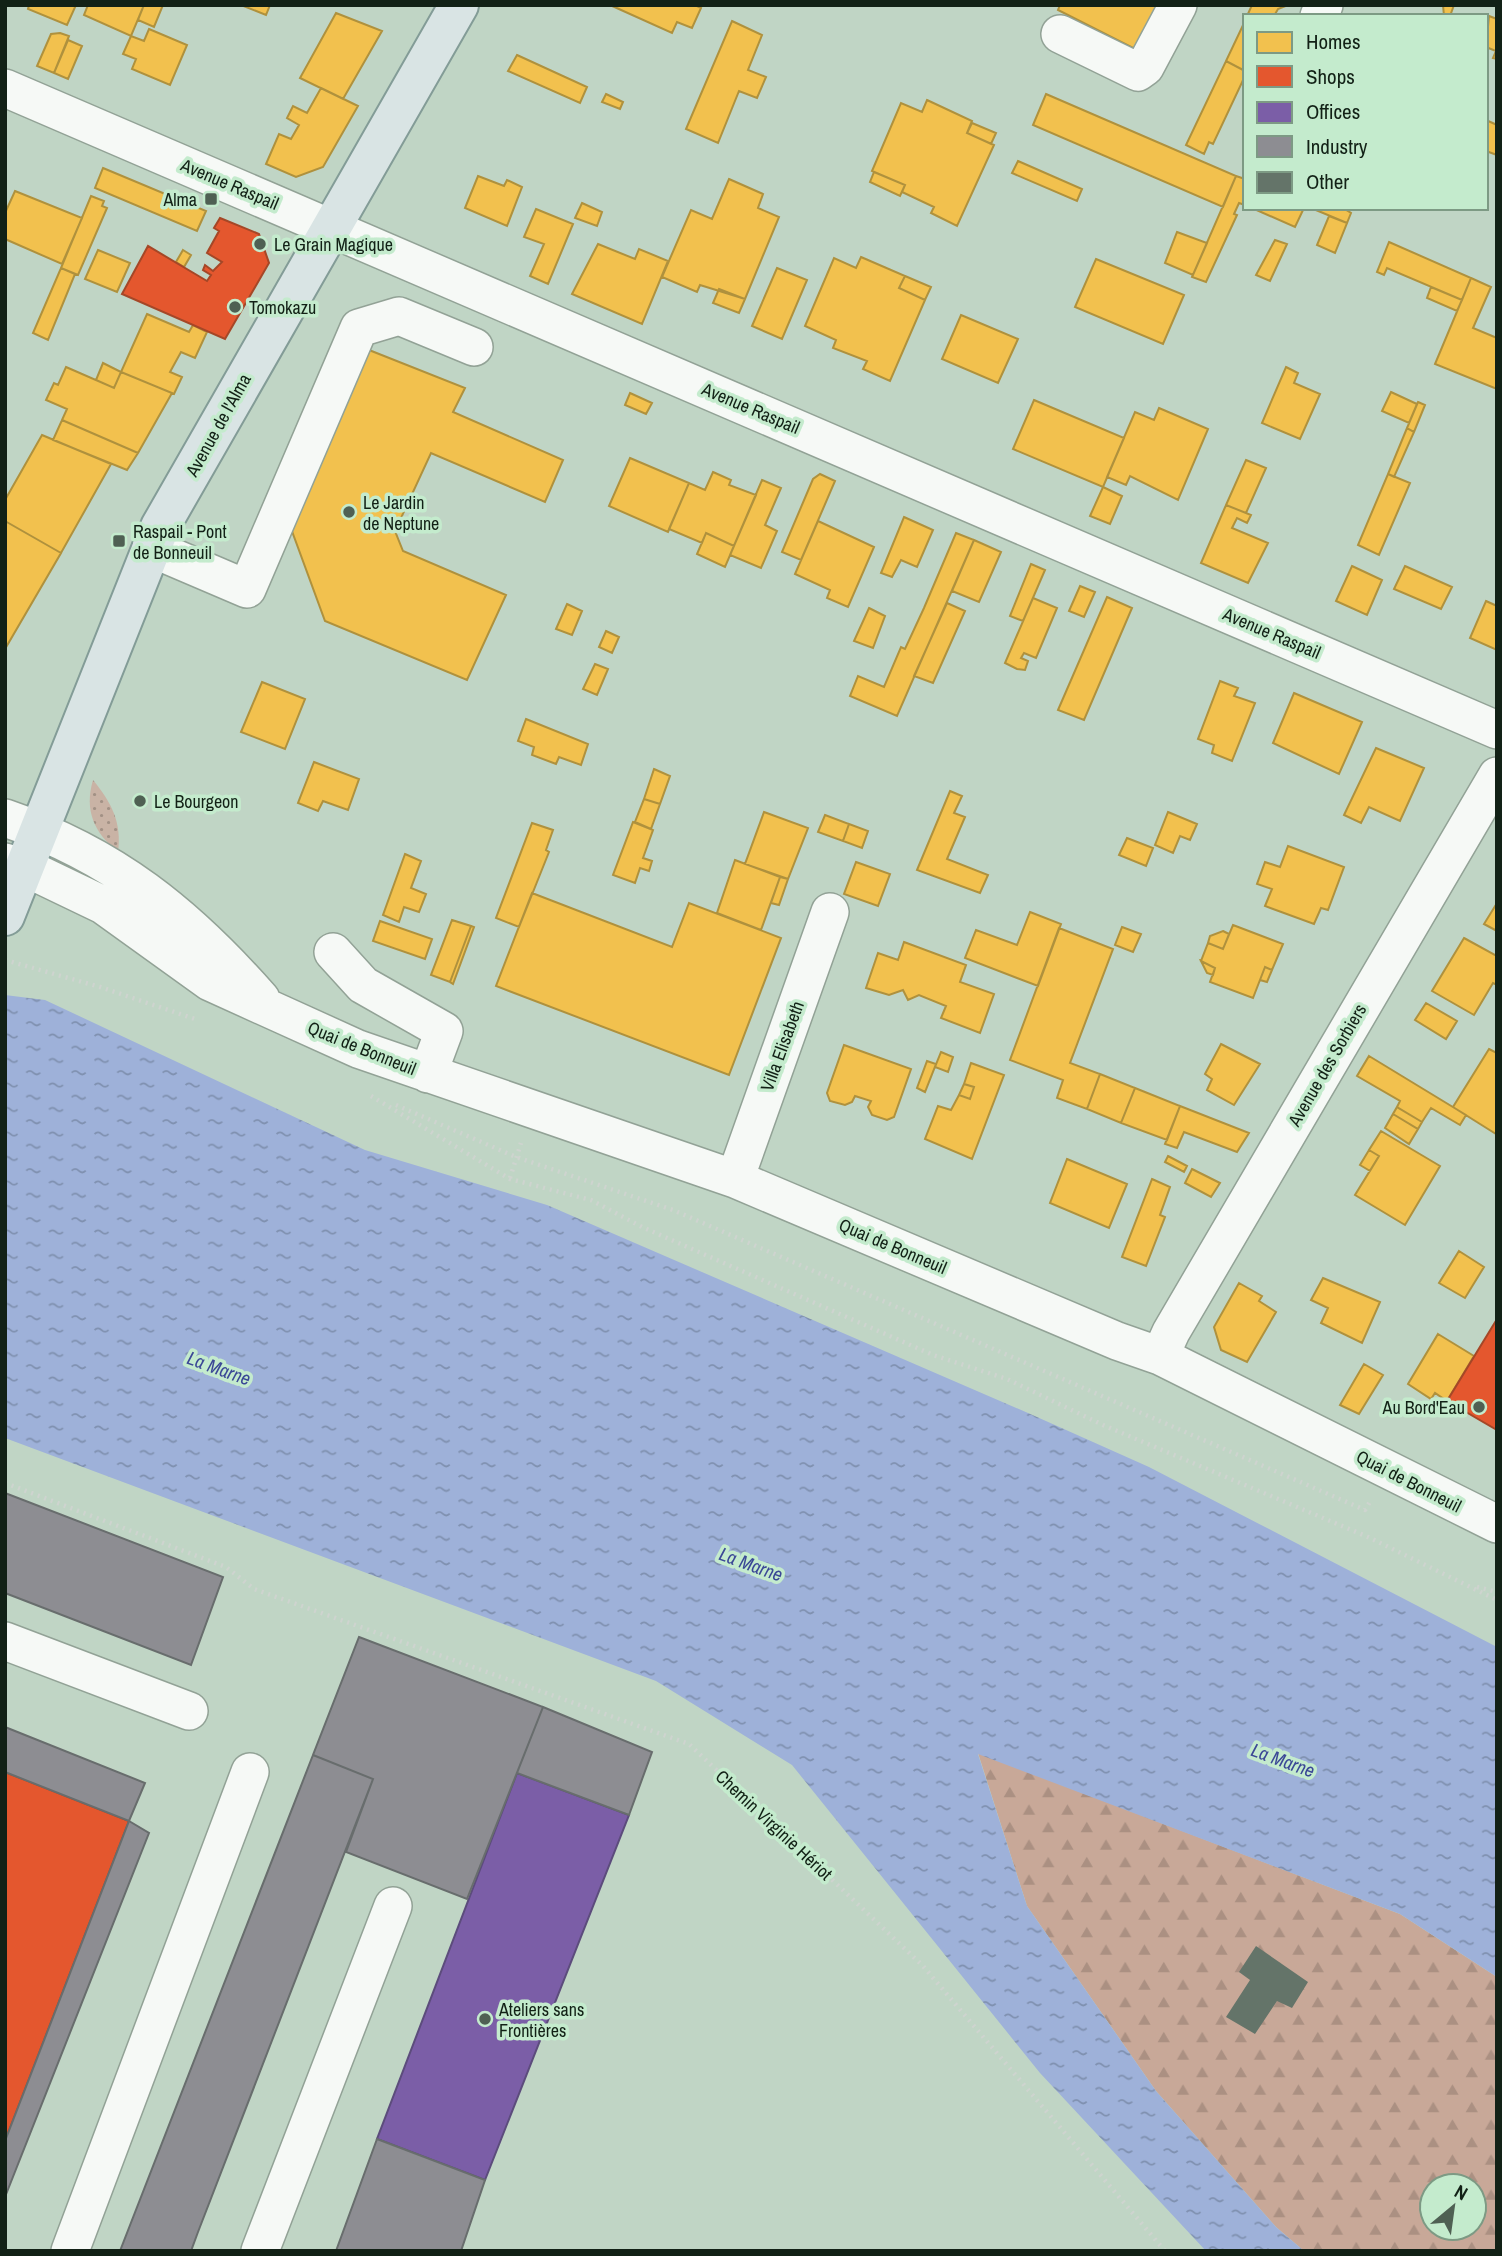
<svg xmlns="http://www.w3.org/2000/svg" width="1502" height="2256" font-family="'Archivo Narrow',sans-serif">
<defs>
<pattern id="green-dots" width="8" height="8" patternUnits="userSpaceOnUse" patternTransform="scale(1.75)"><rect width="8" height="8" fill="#c9b3a5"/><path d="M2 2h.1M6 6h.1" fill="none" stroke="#a29185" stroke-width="1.8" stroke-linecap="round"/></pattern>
<pattern id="forest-firs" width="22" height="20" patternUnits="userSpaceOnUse" patternTransform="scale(1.75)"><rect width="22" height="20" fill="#c8a898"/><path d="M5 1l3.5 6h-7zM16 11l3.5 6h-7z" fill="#ab9082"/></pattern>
<pattern id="water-ripples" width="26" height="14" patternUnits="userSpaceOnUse" patternTransform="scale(1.75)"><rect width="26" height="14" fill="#9eb1d9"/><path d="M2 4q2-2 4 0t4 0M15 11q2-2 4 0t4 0" fill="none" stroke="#7f90af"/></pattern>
</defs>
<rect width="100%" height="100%" fill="#c0d5c5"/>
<!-- green -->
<path fill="url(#green-dots)" d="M93,780C111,802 122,822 118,852C94,833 84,810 93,780Z"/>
<!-- forest -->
<path fill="url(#forest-firs)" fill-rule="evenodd" d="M978,1753L1400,1914L1497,1977V2251H1304L1276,2227L1156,2091L1027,1906ZM1432,2186H1474V2228H1432Z"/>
<!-- water -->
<path fill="url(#water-ripples)" d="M5,995L45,1000L365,1150L547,1205L1028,1413L1149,1467L1497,1647V1977L1400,1914L978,1754L1027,1906L1156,2091L1276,2227L1304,2251H1206L1040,2073L792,1765L656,1681L5,1438Z"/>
<!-- homes -->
<path fill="#f2c14e" stroke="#af913d" stroke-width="2" d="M29,5H76L67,25L28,9Z
M88,5H144L131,36L84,15Z
M144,5H163L154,27L138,20Z
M241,5H270L266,15Z
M610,5H695L701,8L692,28L677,22L672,33Z
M1060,5H1163L1139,51L1058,10Z
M1252,5H1288L1278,9L1274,16H1247Z
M1443,5H1454L1450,16H1444Z
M336,13L382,31L343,99L300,78Z
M1489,16L1497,19V59L1493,58L1496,51L1486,47Z
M732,21L762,35L748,70L766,77L757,98L739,91L718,143L686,129Z
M1245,21V71L1226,61Z
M149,29L187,45L170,85L132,69L136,59L123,54L131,36L144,41Z
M60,33L69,36L54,73L37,66L51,34Z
M68,40L82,46L68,79L54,73Z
M517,55L587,87L580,103L508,71Z
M1226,61L1245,71V76L1213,144L1209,142L1204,154L1186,145Z
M321,88L358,106L323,167L296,177L266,164L279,134L291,139L299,125L287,118L293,106L307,113Z
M606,94L623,102L620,109L602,102Z
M1046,94L1236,176L1223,207L1033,125Z
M927,100L972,121L967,133L994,145L957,226L931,213L934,207L902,192L905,185L872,171L901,103L922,112Z
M1486,120L1497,125V155L1486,151Z
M972,123L996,133L991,144L967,133Z
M1018,161L1082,189L1077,201L1012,173Z
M103,168L206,211L197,231L95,188Z
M874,172L905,185L900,196L870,182Z
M478,176L504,186L507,180L522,187L507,226L465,208Z
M1236,176L1245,179V205L1239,203L1234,214L1237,215L1206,282L1192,277Z
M729,179L763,194L758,208L779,217L745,299L700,285L697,292L662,277L691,210L712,219Z
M15,191L82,218L62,264L5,239V213Z
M91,196L104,201L102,206L107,208L78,275L61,268Z
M582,203L602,212L597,226L575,218Z
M1252,208H1304L1295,227Z
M1311,208H1343L1351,213L1347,223Z
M536,209L573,224L548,284L530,276L544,244L524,237Z
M1329,216L1347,223L1335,253L1317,245Z
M1177,232L1207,243L1193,275L1165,263Z
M1275,240L1287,244L1270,281L1256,275Z
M1389,242L1471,278L1462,300L1387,268L1384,275L1377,272Z
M598,244L635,259L639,249L668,261L642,324L572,294Z
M98,250L130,263L117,292L85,279Z
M183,250L191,255L184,267L176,262Z
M861,257L905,276L899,288L925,300L890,381L863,369L867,361L833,348L836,340L805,326L834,258L856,268Z
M1096,259L1184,295L1163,344L1075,307Z
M61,268L75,274L48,340L33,333Z
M777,268L807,280L782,339L752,326Z
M905,276L931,287L925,300L899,288Z
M1471,278L1491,287L1473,328L1497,338V389L1435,364Z
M1431,287L1462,300L1457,311L1427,298Z
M719,289L745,299L739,313L713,303Z
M147,314L189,332L193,325L207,332L195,358L181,352L170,372L182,377L174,394L121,372Z
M961,315L1018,339L998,383L942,359Z
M369,350L465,388L453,412L563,460L545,502L431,453L395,531L403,551L506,595L467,680L325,621L289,523Z
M103,363L121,372L114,388L96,380Z
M66,367L114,388L121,372L172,393L138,453L62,420L67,409L46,400L54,383L58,385Z
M1286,367L1298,373L1294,383L1320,394L1300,439L1262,423Z
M1391,392L1417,404L1409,423L1382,411Z
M630,393L652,403L646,414L625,405Z
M1034,400L1124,438L1103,487L1013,449Z
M1418,402L1425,405L1414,432L1407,428Z
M1159,408L1208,429L1178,500L1130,476L1126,485L1107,477L1135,412L1154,420Z
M62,420L138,453L127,470L53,440Z
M1407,428L1414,432L1394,477L1388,474Z
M42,435L111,464L61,553L5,521V500Z
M630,458L689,483L668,532L609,506Z
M1246,460L1266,468L1246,513L1226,505Z
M713,472L731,480L729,485L756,495L734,546L706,533L702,543L669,529L689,483L705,490Z
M820,474L835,481L801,560L782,552L813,479Z
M1388,474L1410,483L1379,555L1358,545Z
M762,480L781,488L765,525L777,531L761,568L730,555Z
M1103,487L1122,496L1110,524L1090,516Z
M1226,505L1251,515L1247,523L1237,518L1232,528L1268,543L1248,583L1201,563Z
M904,517L933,530L917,567L901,560L892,577L881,573Z
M5,521L61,553L5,649Z
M818,521L874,547L848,607L827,598L830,590L795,574Z
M706,533L734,546L725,567L697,554Z
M956,533L974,540L897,716L850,696L858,676L884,687L901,647L905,649L924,608Z
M974,540L1001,552L979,602L952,591Z
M1031,564L1045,570L1023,621L1010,616Z
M1352,566L1382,580L1367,615L1336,601Z
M1405,566L1452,587L1441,609L1394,589Z
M1080,586L1095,592L1084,617L1069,611Z
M1107,597L1132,608L1084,720L1058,710Z
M1033,598L1057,608L1036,658L1024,653L1021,658L1028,661L1025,670L1017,669L1005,663Z
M1486,601L1497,606V650L1470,638Z
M947,603L965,611L933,683L914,676Z
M567,604L582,611L572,635L556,629Z
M869,608L885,616L873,648L854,641Z
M606,631L619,637L612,653L599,647Z
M595,664L608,669L597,695L583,689Z
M1220,681L1238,688L1234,696L1255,703L1232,761L1212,753L1214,745L1198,739Z
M262,682L305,699L285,749L241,732Z
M1294,693L1362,722L1339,774L1273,743Z
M526,719L588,744L581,765L559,757L556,764L532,755L534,747L518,741Z
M1376,748L1424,768L1400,821L1369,807L1361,823L1344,815Z
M314,762L359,779L348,810L323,801L318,811L298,803Z
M654,769L670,776L660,804L644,799Z
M950,791L962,796L954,813L965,817L947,859L988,875L980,893L917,870Z
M644,799L660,804L651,829L635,822Z
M764,812L808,828L788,879L745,864Z
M1168,812L1197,824L1190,840L1180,836L1173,853L1155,845Z
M825,815L849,824L843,841L818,832Z
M633,822L653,830L643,858L652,861L649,871L640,868L635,883L613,875Z
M532,823L553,830L546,850L549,852L519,927L496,918Z
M849,824L868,831L862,848L843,841Z
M1127,838L1153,848L1146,866L1119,855Z
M1288,846L1344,867L1328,910L1321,908L1314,924L1265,906L1272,889L1257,884L1265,862L1280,867Z
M405,854L421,861L411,888L426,894L419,912L404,907L399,922L383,915Z
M735,860L780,877L761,930L717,913Z
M856,862L890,874L878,906L844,894Z
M780,877L788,879L779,905L771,903Z
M532,893L672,947L689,903L781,938L729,1075L496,986Z
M1497,903V931L1484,924Z
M1030,912L1061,924L1038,986L965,958L976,930L1017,945Z
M452,920L471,926L450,982L431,975Z
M380,921L432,939L425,959L373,941Z
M1233,925L1283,944L1272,970L1265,967L1253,998L1210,982L1215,968L1201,961L1208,943L1223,949Z
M471,926L474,927L453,984L450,982Z
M1122,927L1141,934L1133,952L1115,945Z
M1059,928L1113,949L1070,1063L1100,1074L1087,1109L1057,1098L1063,1080L1010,1060Z
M1223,931L1229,934L1223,949L1208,943L1210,936Z
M1464,938L1497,956V985L1493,983L1474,1015L1432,991Z
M904,942L966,965L960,982L994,994L980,1033L941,1018L946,1006L919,995L908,1000L903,990L889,995L866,988L878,953L898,960Z
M1201,961L1215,968L1213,975L1207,973Z
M1265,967L1272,970L1267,982L1260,980Z
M1426,1003L1457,1021L1446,1039L1415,1020Z
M1221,1044L1260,1064L1234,1105L1207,1090L1212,1079L1205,1074Z
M844,1045L911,1069L894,1117L887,1120L872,1115L868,1107L871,1101L855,1096L852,1102L845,1105L830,1101L827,1093Z
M1489,1049L1497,1053L1496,1134L1453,1107Z
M941,1052L953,1057L948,1072L935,1067Z
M1369,1056L1466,1115L1460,1125L1431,1108L1422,1122L1397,1107L1400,1101L1357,1076Z
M927,1061L936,1064L925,1092L917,1088Z
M971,1063L1004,1075L972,1159L925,1139L938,1106L951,1110L959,1095L970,1099L974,1087L964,1084Z
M1100,1074L1135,1088L1121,1123L1087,1109Z
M964,1084L974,1087L970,1099L959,1095Z
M1135,1088L1180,1106L1167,1140L1121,1123Z
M1180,1106L1249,1133L1237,1152L1184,1132L1177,1148L1165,1144Z
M1397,1107L1422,1122L1418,1129L1393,1114Z
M1393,1114L1418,1129L1409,1144L1385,1128Z
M1381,1131L1440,1166L1405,1225L1355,1195L1379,1156L1369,1150Z
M1369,1150L1379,1156L1370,1171L1360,1165Z
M1168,1156L1187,1166L1184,1172L1165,1162Z
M1067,1159L1127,1184L1109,1228L1050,1203Z
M1192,1169L1220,1183L1211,1197L1185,1183Z
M1152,1179L1170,1187L1160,1215L1165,1217L1146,1266L1122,1257Z
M1459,1251L1484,1267L1465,1298L1439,1283Z
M1323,1278L1380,1302L1362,1343L1321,1323L1328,1308L1311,1300Z
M1239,1283L1262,1296L1259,1301L1276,1312L1247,1362L1221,1350L1214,1327Z
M1438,1334L1474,1356L1447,1401L1435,1393L1431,1399L1408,1384Z
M1364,1364L1383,1375L1359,1414L1340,1405Z"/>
<!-- shops -->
<path fill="#e4572e" stroke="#a54727" stroke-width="2" d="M220,218L259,234L269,263L225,339L122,294L148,246L207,281L211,275L203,270L205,265L213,271L222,262L207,253L219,231L214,228Z
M1497,1319V1430L1447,1401Z
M5,1772L129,1821L5,2141Z"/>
<!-- offices -->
<path fill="#7b5ea7" stroke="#5c4c7c" stroke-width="2" d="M517,1773L629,1815L485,2180L377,2139Z"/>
<!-- industry -->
<path fill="#8d8d92" stroke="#686d6d" stroke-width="2" d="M5,1493L223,1577L191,1665L5,1593Z
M359,1637L543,1707L467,1899L346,1852L373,1779L313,1755Z
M543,1707L652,1752L629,1815L517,1773Z
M5,1727L145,1783L129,1821L5,1772Z
M313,1755L373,1779L198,2232L191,2251H120Z
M129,1821L149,1833L5,2197V2141Z
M377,2139L485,2180L461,2251H336Z"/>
<!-- building -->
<path fill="#647469" d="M1256,1946L1308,1982L1292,2008L1277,2001L1255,2034L1226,2017L1250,1980L1239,1972Z"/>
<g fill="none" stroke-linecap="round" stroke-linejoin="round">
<defs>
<path id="minor" d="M1319,16L1324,5
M1060,34L1138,72L1145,67L1178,5
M5,88L1497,730
M151,548L247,589L359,328L399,316L474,347
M5,818C113,855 186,914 261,999
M5,862L26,868L103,905L210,982L358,1049L735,1179L1117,1341L1160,1356L1497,1524
M333,952L363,985L444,1031L428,1074
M735,1179L830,912
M1160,1356L1171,1332L1497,776
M5,1641L189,1711
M70,2251L250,1772
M260,2251L393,1906"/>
<path id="major" d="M5,916L160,527L459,5"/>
</defs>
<!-- minor casing -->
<use href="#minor" stroke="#92a296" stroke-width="40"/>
<!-- major casing -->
<use href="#major" stroke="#839c97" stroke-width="42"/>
<!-- path -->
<path stroke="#ced4cf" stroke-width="4.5" stroke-dasharray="2 5" stroke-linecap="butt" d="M5,960L100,987L195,1019
M371,1096L510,1179L591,1200L642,1227L933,1355L1007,1379L1103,1425L1368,1537L1497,1600
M396,1105L516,1157L673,1210L1365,1510L1371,1500
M510,1178L521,1143
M5,1483L226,1567L254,1589L689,1744L923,1966L1165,2251
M1477,1587L1497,1592"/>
<!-- minor -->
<use href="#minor" stroke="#f6f9f6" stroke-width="37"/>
<!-- major -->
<use href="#major" stroke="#d9e4e4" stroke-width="38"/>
</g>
<!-- markers -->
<g fill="#4f6053" stroke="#c4ebcd" stroke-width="2.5">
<rect x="204" y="192" width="14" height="14" rx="3.5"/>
<circle cx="260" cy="244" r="7"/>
<circle cx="235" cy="307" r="7"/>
<circle cx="349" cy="512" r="7"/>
<rect x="112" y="534" width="14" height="14" rx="3.5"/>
<circle cx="140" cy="801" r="7"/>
<circle cx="1479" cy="1407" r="7"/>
<circle cx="485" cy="2019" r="7"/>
</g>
<g text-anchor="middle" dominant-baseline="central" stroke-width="7" stroke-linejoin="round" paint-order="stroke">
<!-- street labels -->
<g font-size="18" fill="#122116" stroke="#c4ebcd">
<text transform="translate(230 184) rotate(23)">Avenue Raspail</text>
<text transform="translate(751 408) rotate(23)">Avenue Raspail</text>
<text transform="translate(218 425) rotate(-61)">Avenue de l'Alma</text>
<text transform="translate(1272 633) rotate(23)">Avenue Raspail</text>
<text transform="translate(782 1046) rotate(-70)">Villa Elisabeth</text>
<text transform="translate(362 1048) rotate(22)">Quai de Bonneuil</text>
<text transform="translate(1327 1065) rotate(-60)">Avenue des Sorbiers</text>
<text transform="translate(893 1246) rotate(23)">Quai de Bonneuil</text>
<text transform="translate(1409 1481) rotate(27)">Quai de Bonneuil</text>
<text transform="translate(774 1825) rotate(43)">Chemin Virginie Hériot</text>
</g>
<!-- poi labels -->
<g font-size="18" fill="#122116" stroke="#c4ebcd" text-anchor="start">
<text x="197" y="199" text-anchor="end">Alma</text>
<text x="274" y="244">Le Grain Magique</text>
<text x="249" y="307">Tomokazu</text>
<text x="363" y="502">Le Jardin<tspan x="363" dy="21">de Neptune</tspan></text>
<text x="133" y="531">Raspail - Pont<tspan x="133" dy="21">de Bonneuil</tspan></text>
<text x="154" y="801">Le Bourgeon</text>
<text x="1465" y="1407" text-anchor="end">Au Bord'Eau</text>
<text x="499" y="2009">Ateliers sans<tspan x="499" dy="21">Frontières</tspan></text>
</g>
<!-- water labels -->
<g font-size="19" font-style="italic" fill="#3b4896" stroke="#c4ebcd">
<text transform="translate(219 1368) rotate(20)">La Marne</text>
<text transform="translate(751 1564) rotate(20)">La Marne</text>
<text transform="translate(1283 1760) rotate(20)">La Marne</text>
</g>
</g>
<!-- border -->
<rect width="1502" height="2256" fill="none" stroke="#122116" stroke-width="14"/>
<!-- legend -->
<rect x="1243" y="14" width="245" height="196" fill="#c4ebcd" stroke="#7d9a84" stroke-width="2"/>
<rect x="1257" y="32" width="35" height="21" fill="#f2c14e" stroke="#7d9a84" stroke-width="2"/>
<text x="1306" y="49" font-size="21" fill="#122116">Homes</text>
<rect x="1257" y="66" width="35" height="21" fill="#e4572e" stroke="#7d9a84" stroke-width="2"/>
<text x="1306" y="84" font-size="21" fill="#122116">Shops</text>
<rect x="1257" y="102" width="35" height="21" fill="#7b5ea7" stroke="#7d9a84" stroke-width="2"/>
<text x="1306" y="119" font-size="21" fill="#122116">Offices</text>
<rect x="1257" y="136" width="35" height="21" fill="#8d8d92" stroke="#7d9a84" stroke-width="2"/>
<text x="1306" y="154" font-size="21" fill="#122116">Industry</text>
<rect x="1257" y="172" width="35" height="21" fill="#647469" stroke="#7d9a84" stroke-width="2"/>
<text x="1306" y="189" font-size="21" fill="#122116">Other</text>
<!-- north arrow -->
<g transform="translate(1453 2207) rotate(29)"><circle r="33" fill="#c4ebcd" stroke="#7d9a84" stroke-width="2"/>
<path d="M0-5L12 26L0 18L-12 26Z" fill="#4f6053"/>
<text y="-10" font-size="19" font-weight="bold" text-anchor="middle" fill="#122116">N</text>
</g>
</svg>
